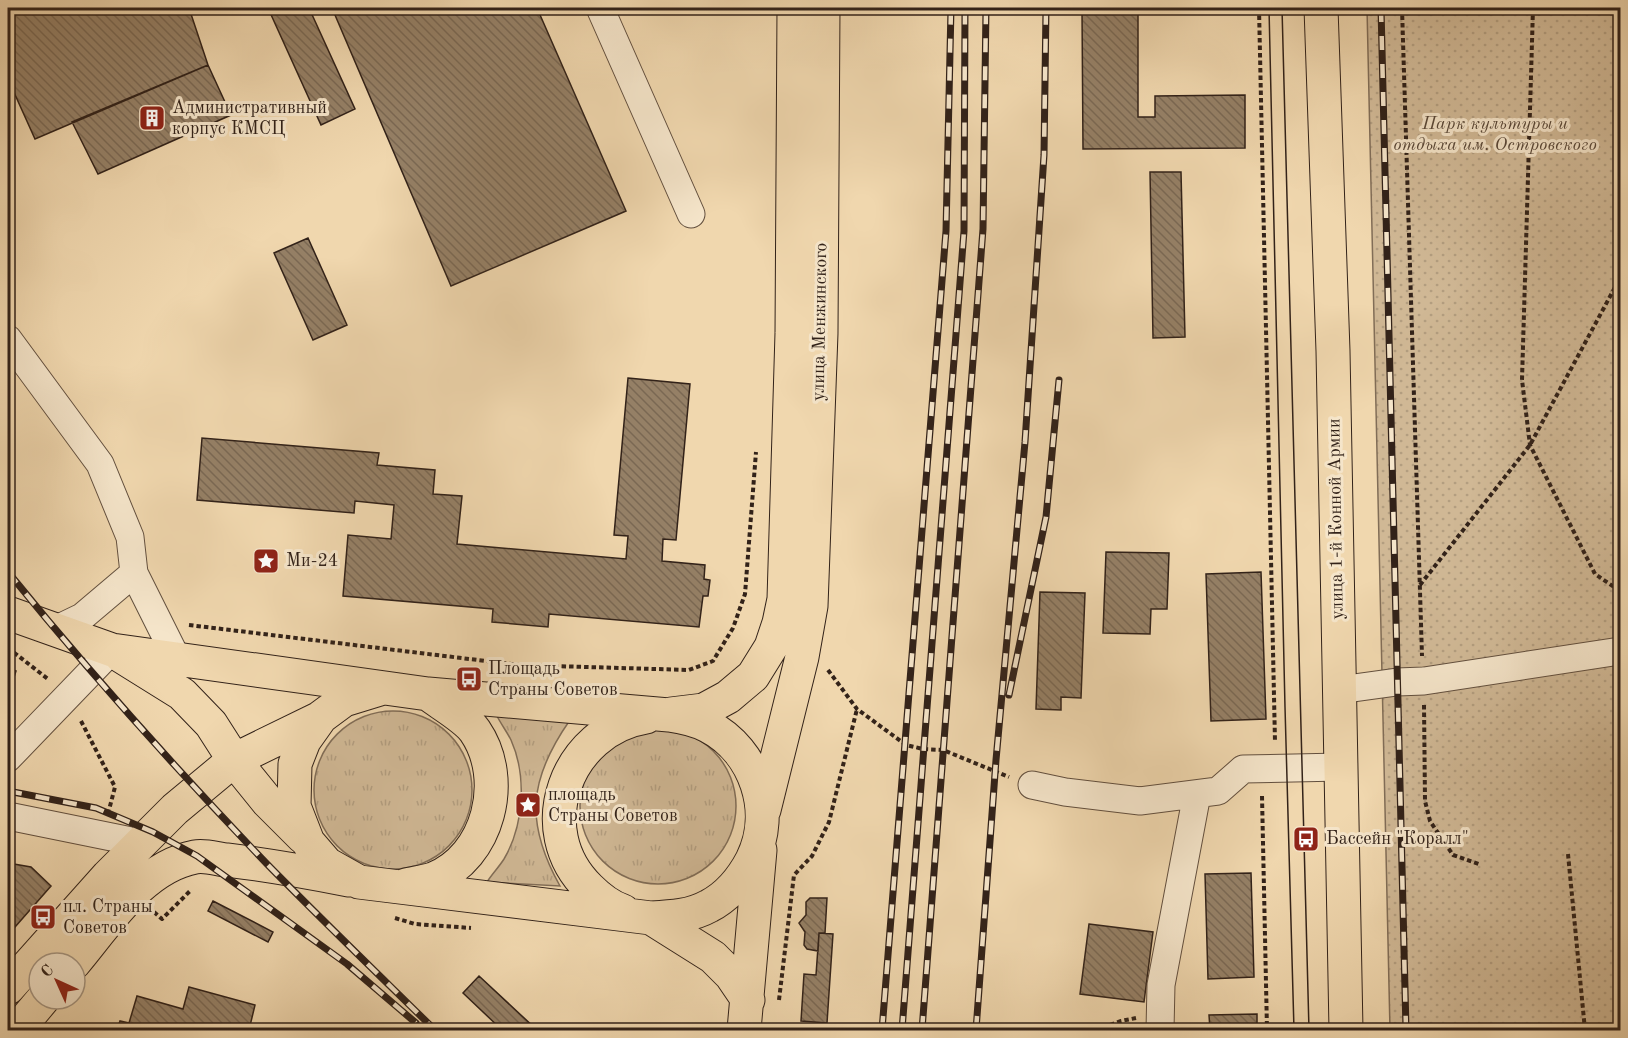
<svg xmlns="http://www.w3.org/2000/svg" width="1628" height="1038" font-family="'Old Standard TT',serif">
<defs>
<pattern id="grass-tufts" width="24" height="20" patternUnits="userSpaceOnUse" patternTransform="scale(1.5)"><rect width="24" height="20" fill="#d0b895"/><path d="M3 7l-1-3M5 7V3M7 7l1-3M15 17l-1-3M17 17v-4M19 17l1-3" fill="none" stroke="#b39e80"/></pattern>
<pattern id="park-dots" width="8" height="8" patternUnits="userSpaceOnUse" patternTransform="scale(1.5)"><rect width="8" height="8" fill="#d0b895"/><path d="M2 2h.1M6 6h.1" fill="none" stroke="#b39e80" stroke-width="1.8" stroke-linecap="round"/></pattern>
<pattern id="building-back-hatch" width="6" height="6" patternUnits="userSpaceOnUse" patternTransform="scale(1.5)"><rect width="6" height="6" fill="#958066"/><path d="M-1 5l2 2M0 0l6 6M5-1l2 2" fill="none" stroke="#7a6853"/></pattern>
</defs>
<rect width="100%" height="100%" fill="#f0d7ae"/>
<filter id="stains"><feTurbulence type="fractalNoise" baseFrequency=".00333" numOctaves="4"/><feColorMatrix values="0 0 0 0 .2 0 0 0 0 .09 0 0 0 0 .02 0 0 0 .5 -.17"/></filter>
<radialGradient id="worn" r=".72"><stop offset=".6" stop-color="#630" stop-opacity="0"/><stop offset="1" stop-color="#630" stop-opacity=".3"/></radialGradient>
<!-- grass -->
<path fill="url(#grass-tufts)" stroke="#816d57" stroke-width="1.5" d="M314 790a79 79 0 1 1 158 0a79 79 0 1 1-158 0Z
M497,716L570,720C528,780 525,823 560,886L487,882C492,874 499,867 504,859C524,825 527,776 511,740C507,732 501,724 497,716Z
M580 806a78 78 0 1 1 156 0a78 78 0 1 1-156 0Z"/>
<!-- park -->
<path fill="url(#park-dots)" stroke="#816d57" stroke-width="1.5" d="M1367,8H1620V1030H1390Z"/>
<!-- building -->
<path fill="url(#building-back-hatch)" stroke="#322219" stroke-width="1.5" d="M8,8H24L8,14Z
M24,8H189L208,65L35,139L8,79V14Z
M268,8H309L355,109L321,125Z
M332,8H537L626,211L451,286Z
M1082,10H1138V117H1155V96L1245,95V148L1083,149Z
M208,65L231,115L98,174L72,122Z
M1150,172H1181L1185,337L1153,338Z
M308,238L347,325L313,340L274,253Z
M628,378L690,384L676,540L663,539L662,561L705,565L704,579L710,580L708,596H703L699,627L549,614L548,627L492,622L493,609L343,596L348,535L391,539L394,505L355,501L354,513L197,500L202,438L379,453L377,465L435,470L433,494L462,496L457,544L626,559L628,536L614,535Z
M1106,552L1169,553L1167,609H1151L1150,634L1103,633Z
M1261,572L1266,719L1211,721L1206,574Z
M1040,592L1085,593L1081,698L1061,697V710L1036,709Z
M8,668L16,671L8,696Z
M8,863L31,867L51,886L8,935Z
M1251,873L1254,977L1208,979L1205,874Z
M810,898H827L825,933H819L818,951L807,949L804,945L805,932L799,923L806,915V902Z
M213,901L273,932L268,942L208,911Z
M1616,907H1620V1030H1619Z
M1089,924L1153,932L1144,1002L1080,994Z
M819,933L833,934L827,1023L801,1021L804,974L816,975Z
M479,976L537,1030H502L463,993Z
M189,987L255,1005L249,1030H222L194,1024L193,1030H117L120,1021L129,1023L137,996L183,1009Z
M1257,1014V1030H1210L1209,1015Z
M194,1024L222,1030H193Z
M580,1026L584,1030H564L566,1028Z"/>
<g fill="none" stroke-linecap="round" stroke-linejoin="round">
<defs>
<path id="minor" d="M600,8L691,214
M8,339L100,464L130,537L134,573L177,659
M55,630L82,617L134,573
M1339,690L1397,682L1424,681L1620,651
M8,758L112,650
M1032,785L1065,792L1140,801L1218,791L1243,769L1341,767
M8,816L141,843
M1160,1030L1161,985L1197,794"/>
<path id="major" d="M1321,8L1333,351L1346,1030
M8,613L112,650L428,694L669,715C683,717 696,720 708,726C756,751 776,812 752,860C742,879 728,896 709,906C691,916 672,917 651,918L359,882L327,864L308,842L294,806L295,764L304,741L321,717L344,700L383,688
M121,656L182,694L211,724L234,760L268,802L303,837
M671,714L704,710L728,697L753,676L771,647L779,623L784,599L792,333L794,8
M764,810L802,657L811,606L821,333L823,8
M406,885C414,883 424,882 433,879C489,857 508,779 475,731C466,718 441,704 428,694
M623,911C611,907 599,898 589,888C529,830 566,730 646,717
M651,918L713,957L731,975L748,1000
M74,963C107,924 142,867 195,857C205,855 217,859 227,860C268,865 308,872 349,880
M8,988L108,876L175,809L234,760L320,718
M17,1030L43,999
M744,1030L760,850"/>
</defs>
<!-- minor casing -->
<use href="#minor" stroke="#624f3e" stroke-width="29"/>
<!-- major casing -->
<use href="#major" stroke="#322219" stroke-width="35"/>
<!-- path -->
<path stroke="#322219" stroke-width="4" stroke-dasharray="4.5 3" stroke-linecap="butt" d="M1259,8L1275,742
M1402,8L1422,656
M1533,8L1522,380L1530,445L1595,574L1620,591
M1420,585L1530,445L1620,278
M189,625L519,665L689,670L713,661L733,628L745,594L756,452
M8,648L48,679
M828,670L857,709L906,745L923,749L943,750L1009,777
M1424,705L1425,801L1430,821L1453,855L1479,864
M81,721L115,787L109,810
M1262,796L1267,1030
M1568,854L1585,1030
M154,912L162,919L190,891
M395,918L415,924L471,928
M779,1000L794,875L812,856L829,822L857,709
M1096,1030L1121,1021L1136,1018"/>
<!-- minor -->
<use href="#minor" stroke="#f5e5ca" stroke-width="27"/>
<!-- major -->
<use href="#major" stroke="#f0d7ae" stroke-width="33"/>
<!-- tram -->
<path stroke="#322219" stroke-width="1.5" d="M1269,8L1285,707L1294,1030
M1282,8L1309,1030"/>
<defs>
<path id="rail" d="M1381,8L1406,1030
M8,572C90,673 177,770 267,864C322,920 379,975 435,1030
M1009,695L1046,517L1059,380
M8,791L96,808L153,832L197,856L347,964L416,1023
M882,1030L946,231L951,8
M902,1030L964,231L965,8
M922,1030L983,229L986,8
M976,1030L996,760L1025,442L1044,155L1046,8"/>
</defs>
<!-- rail casing -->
<use href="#rail" stroke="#322219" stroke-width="7"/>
<!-- rail -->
<use href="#rail" stroke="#f5e5ca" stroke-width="4.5" stroke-dasharray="14" stroke-linecap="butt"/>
</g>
<!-- icons -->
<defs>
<symbol id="building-square" viewBox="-11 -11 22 22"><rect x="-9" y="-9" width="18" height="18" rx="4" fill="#8f2418" stroke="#f5e5ca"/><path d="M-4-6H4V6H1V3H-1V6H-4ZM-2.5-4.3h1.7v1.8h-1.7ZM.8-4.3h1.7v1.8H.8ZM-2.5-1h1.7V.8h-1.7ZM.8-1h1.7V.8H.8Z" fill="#fff"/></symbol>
<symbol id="sight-square" viewBox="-11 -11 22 22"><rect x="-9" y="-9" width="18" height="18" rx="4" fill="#8f2418" stroke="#f5e5ca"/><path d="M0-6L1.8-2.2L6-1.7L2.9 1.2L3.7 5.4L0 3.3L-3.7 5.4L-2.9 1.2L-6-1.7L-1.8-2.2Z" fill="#fff"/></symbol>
<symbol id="bus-square" viewBox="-11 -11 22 22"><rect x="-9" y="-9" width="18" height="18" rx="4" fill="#8f2418" stroke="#f5e5ca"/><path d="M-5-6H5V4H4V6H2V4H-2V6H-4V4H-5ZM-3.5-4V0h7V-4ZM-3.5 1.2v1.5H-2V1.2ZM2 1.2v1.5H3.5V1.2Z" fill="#fff"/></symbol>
</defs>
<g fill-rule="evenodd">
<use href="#building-square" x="137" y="103" width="30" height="30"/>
<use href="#sight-square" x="251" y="546" width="30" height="30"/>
<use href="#bus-square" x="454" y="664" width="30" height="30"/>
<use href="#sight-square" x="513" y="790" width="30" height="30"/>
<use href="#bus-square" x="1291" y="824" width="30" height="30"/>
<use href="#bus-square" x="28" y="902" width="30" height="30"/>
</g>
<g text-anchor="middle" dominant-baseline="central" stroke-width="6" stroke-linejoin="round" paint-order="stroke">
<!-- poi labels -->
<g font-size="18" fill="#322219" stroke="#f5e5ca" text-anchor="start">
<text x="172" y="108">Административный<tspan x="172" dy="21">корпус КМСЦ</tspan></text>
<text x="286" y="561">Ми-24</text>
<text x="488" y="669">Площадь<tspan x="488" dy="21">Страны Советов</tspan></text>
<text x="548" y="795">площадь<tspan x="548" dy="21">Страны Советов</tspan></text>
<text x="1326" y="839">Бассейн "Коралл"</text>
<text x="63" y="907">пл. Страны<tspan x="63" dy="21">Советов</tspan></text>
</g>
<!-- park labels -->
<g font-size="18" font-style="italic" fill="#5a4838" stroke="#f5e5ca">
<text x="1495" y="124">Парк культуры и<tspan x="1495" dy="21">отдыха им. Островского</tspan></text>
</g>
<!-- street labels -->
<g font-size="18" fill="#322219" stroke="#f5e5ca">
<text transform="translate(820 322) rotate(-89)">улица Менжинского</text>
<text transform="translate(1336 519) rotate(-91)">улица 1-й Конной Армии</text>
</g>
</g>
<!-- margin -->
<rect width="1628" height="1038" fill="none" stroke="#f0d7ae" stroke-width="30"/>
<rect x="9" y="9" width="1610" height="1020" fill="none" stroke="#322219" stroke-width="3"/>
<rect x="15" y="15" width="1598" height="1008" fill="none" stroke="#322219" stroke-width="1.5"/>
<!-- north arrow -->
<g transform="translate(57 981) rotate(315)"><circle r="28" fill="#f5e5ca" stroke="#a79783" stroke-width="1.5"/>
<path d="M0-4.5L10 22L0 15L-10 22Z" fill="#8f2418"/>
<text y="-9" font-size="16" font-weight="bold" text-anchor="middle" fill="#322219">С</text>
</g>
<rect width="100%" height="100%" filter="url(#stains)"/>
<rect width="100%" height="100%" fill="url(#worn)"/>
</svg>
